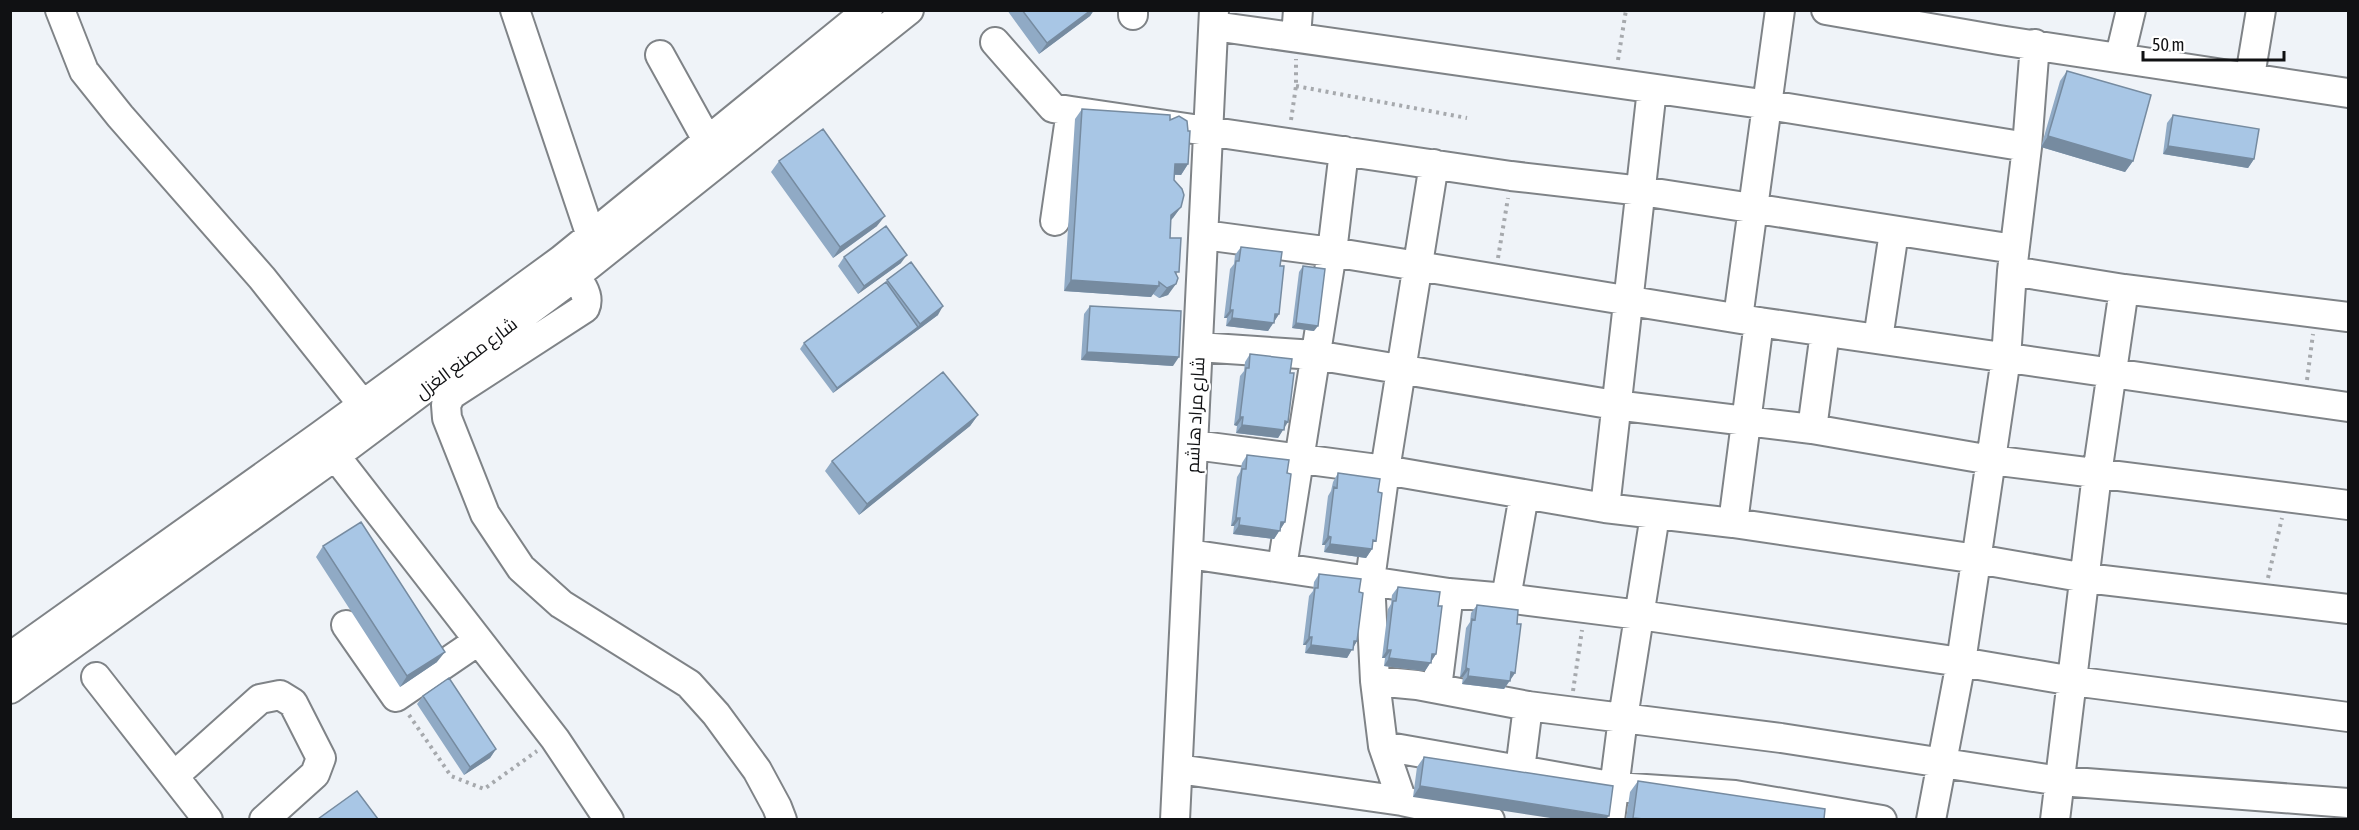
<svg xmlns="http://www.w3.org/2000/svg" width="2359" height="830" font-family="'Asap Condensed',Cairo,sans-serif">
<rect width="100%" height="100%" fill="#eff3f8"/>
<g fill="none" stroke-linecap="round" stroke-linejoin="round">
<defs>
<path id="minor" d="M60,10L84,71L120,116L262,278L375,420
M515,10L596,251
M1826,10L1999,40L2348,93
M1133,15V10
M1214,26L1769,105L2027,147
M1296,37L1298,10
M995,42L1053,108L1071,111L1511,176L1642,191L2014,249
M660,55L717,158
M2120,56L2131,10
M2250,76L2261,10
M1434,164L1385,470L1370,580L1375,681L1383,746L1616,787L1735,795L1882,820
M1055,221L1071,111
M1204,235L1332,252L1759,322L2348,407
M564,264C574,276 592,292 585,308L451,395L446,405L447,418L485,514L521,568L561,604L689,684L716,714L757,770L777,807L782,820
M2012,271L2124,289L2348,317
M1738,318L1780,10
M1878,339L1894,232
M1198,347L1315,355L1615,405L1812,429L1991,460L2348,505
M1812,429L1825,332
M323,440L555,739L609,820
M1194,445L1385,470L1605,508L1733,523L1977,559L2086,578L2348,609
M1605,508L1652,89
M1733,523L1759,322
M1189,554L1449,593L1506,598L1640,615L1961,662L2073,681L2348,717
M1282,567L1332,252L1344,151
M1506,598L1524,495
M346,625L396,697L478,641
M10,657L320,436L561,260L868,10
M96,677L208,820
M1375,681L1417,685L1528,706L1781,738L2060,781L2348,803
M1437,688L1449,593
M10,689L335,456L574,277L909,10
M1383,746L1402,801
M1178,769L1402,801L1490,820
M1520,770L1528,706
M174,776L260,699L280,695L293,703L321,758L315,774L264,820
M1175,820L1214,10
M1610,820L1623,718L1655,515
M1931,820L1961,662L2006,358L2012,271L2027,147L2035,44
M2055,820L2097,474L2124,289"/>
</defs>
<!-- minor casing -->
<use href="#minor" stroke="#7f8387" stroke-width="32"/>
<!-- path -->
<path stroke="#a6a9ad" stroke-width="4" stroke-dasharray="3 4.5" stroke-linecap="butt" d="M1618,60L1626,10
M1296,86L1467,118
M1291,120L1296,86V59
M1498,258L1508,198
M2307,380L2313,334
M2268,578L2282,518
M1573,691L1582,630
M409,715L451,776L484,789L537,751"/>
<!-- minor -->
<use href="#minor" stroke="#fff" stroke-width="28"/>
</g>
<!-- wall -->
<path fill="#90aac5" d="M1007,10H1094L1090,16L1039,54Z
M2067,71L2133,161L2125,172L2041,147L2060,81Z
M1082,109L1170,120L1188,164L1181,175H1174V180L1181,207L1171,220L1170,238L1177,275L1168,295L1159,298L1153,294L1151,297L1064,291L1075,119Z
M2173,115L2254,159L2248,168L2163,154L2167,123Z
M779,161L877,226L833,258L771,172Z
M1241,247L1280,266L1279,314L1268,331L1226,326L1227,318H1224L1230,269L1234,264L1235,255Z
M844,257L901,263L858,294L838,266Z
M1303,266L1314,331L1292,328L1299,272Z
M887,280L938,315L833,393L800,349L804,343L886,282Z
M1090,306L1173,366L1081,360L1084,314Z
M1250,354L1284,428L1278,438L1236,433L1237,426L1234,425L1240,376L1244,371L1245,362Z
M978,415L970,426L859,515L825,471L832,461Z
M1247,455L1287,473L1285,522L1274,539L1233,534L1234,526H1231L1237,477L1240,472L1242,463Z
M1338,473L1378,492L1372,549L1366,558L1324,552L1325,545H1322L1328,496L1331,491L1333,482Z
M323,546L437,662L400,687L316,557Z
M1319,574L1359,592L1357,641L1347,658L1305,653L1306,645H1303L1309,596L1313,591L1314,582Z
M1398,587L1438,606L1436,654L1425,671L1384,666L1385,658H1382L1388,609L1391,604L1392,595Z
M1477,605L1517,624L1515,673L1504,689L1462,684L1463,677H1460L1466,628L1470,622L1471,613Z
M423,696L496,749L490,758L464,775L417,704Z
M1424,757L1613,786L1413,797L1417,767Z
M1638,781L1824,819H1626L1630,792Z"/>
<!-- shaded-wall -->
<path fill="#768ba0" d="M1091,10H1094L1090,16L1039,54L1047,43Z
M2048,136L2133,161L2125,172L2041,147Z
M2168,146L2254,159L2248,168L2163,154Z
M1175,164H1188L1181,175L1167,174Z
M1181,207L1173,218L1164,226L1171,215Z
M885,216L877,226L833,258L840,247Z
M907,255L901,263L858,294L864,286Z
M1071,280L1159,286L1151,297L1064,291Z
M1176,284L1168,295L1159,298L1167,288Z
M943,306L938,315L833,393L837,388L918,327L920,324Z
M1230,310H1233L1227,318H1224Z
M1275,314H1279L1268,331L1226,326L1232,318Z
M1296,323L1318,326L1314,331L1292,328Z
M1087,352L1179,357L1173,366L1081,360Z
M978,415L970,426L859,515L867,504Z
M1240,417H1243L1237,426L1234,425Z
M1285,421L1288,422L1278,438L1236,433L1242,425Z
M1236,518H1240L1234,526H1231Z
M1281,522H1285L1274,539L1233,534L1239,525Z
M1328,536L1331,537L1325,545H1322Z
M1330,544L1372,549L1366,558L1324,552Z
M1309,637H1312L1306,645H1303Z
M1354,641H1357L1347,658L1305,653L1311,645Z
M1387,650H1391L1385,658H1382Z
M445,652L437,662L400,687L407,676Z
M1432,654H1436L1425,671L1384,666L1389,658Z
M1466,668L1469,669L1463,677H1460Z
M1511,672L1515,673L1504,689L1462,684L1468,676Z
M496,749L490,758L464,775L470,767Z
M1420,786L1609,816L1606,819H1557L1413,797Z"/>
<!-- building -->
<path fill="#a8c6e5" stroke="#768ba0" stroke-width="1.5" d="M1022,10H1091L1047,43Z
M2067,71L2151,95L2133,161L2048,136Z
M1082,109L1170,115V120L1179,116L1187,121L1188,131H1190L1188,164H1175L1174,180L1182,189L1184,195L1181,207L1171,215L1170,238H1181L1179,272H1175L1178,278L1176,284L1167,288L1159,282V286L1071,280Z
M2173,115L2259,129L2254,159L2168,146Z
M823,129L885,216L840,247L779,161Z
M886,226L907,255L864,286L844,257Z
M1241,247L1282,252L1280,266H1284L1279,314H1275L1274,323L1232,318L1233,310H1230L1236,261H1239Z
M911,262L943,306L920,324L887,280Z
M1303,266L1325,269L1318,326L1296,323Z
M886,282L918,327L837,388L804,343Z
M1090,306L1181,311L1179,357L1087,352Z
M1250,354L1292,359L1290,373H1294L1288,422L1285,421L1284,430L1242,425L1243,417H1240L1246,368H1249Z
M943,372L978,415L867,504L832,461Z
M1247,455L1289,460L1287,473L1291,474L1285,522H1281L1280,531L1239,525L1240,518H1236L1242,469H1246Z
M1338,473L1380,479L1378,492L1382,493L1376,541L1373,540L1372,549L1330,544L1331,537L1328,536L1334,487L1337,488Z
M361,522L445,652L407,676L323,546Z
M1319,574L1361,579L1359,592L1363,593L1357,641H1354L1353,650L1311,645L1312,637H1309L1315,588H1318Z
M1398,587L1440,592L1438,606H1442L1436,654H1432L1431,663L1389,658L1391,650H1387L1393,601H1396Z
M1477,605L1518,610L1517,624H1521L1515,673L1511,672L1510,681L1468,676L1469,669L1466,668L1472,619L1475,620Z
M449,678L496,749L470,767L423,696Z
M1424,757L1613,786L1609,816L1420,786Z
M1638,781L1825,809L1824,819H1644L1633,818Z
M357,791L378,819H318Z"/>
<g text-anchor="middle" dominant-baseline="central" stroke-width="4.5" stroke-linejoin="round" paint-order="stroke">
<!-- street labels -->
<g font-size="18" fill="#101113" stroke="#fff">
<text transform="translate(466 358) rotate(-37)">شارع مصنع الغزل</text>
<text transform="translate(1195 415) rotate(-87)">شارع مراد هاشم</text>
</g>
</g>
<!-- border -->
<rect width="2359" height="830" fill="none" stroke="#101113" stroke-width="24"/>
<!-- scale -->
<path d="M2143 51v9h141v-9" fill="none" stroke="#101113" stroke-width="3"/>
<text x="2152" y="51" font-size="18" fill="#101113" stroke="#ffffff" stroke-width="4.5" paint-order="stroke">50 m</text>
</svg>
